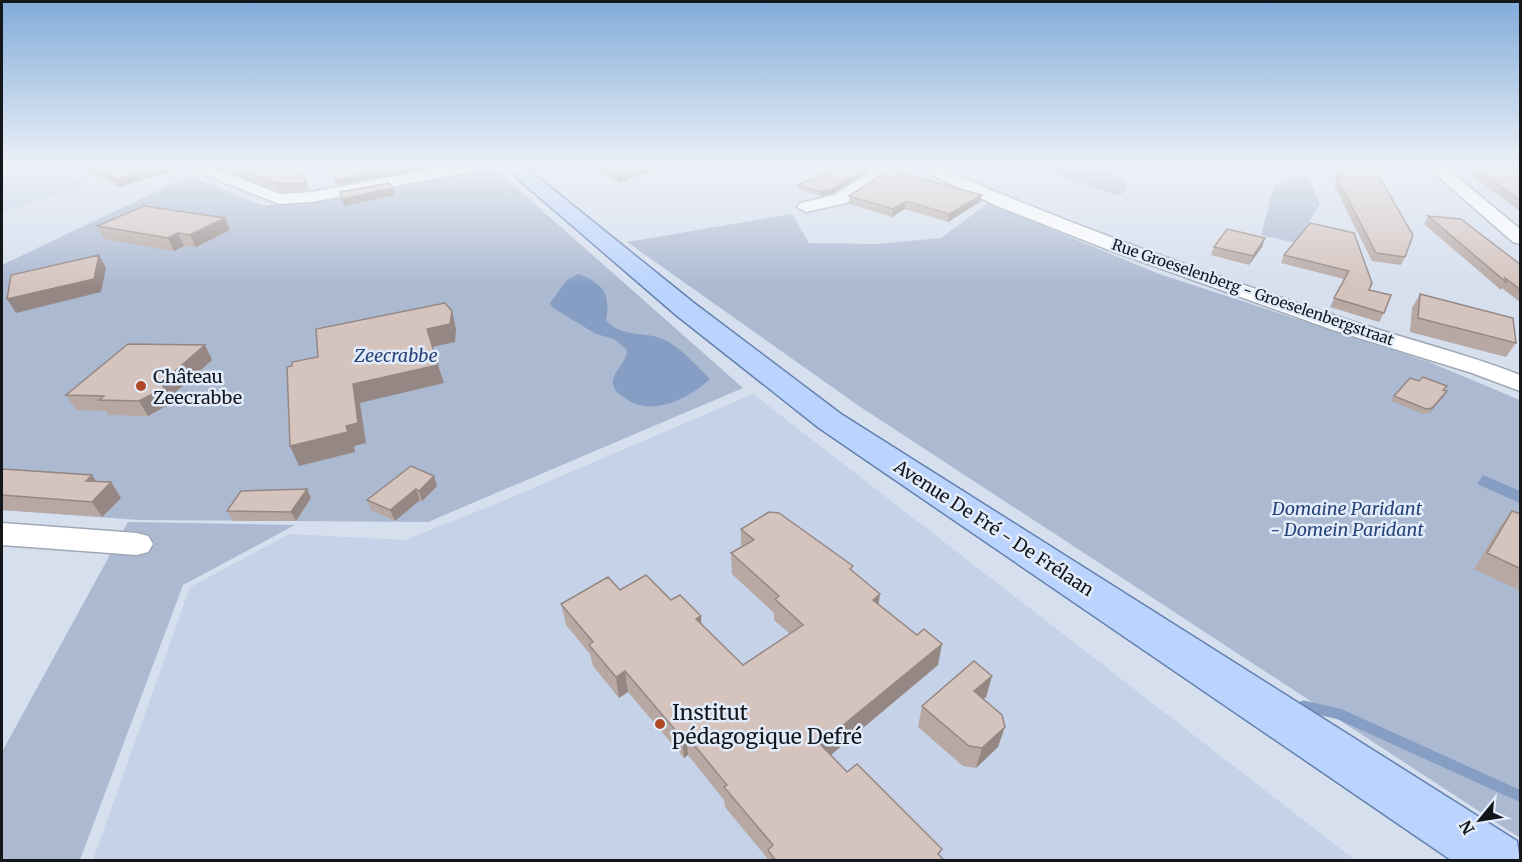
<svg xmlns="http://www.w3.org/2000/svg" width="1522" height="862" font-family="Merriweather,serif">
<rect width="100%" height="100%" fill="#d6dfee"/>
<!-- built -->
<path fill="#c5d2e7" d="M2,166H49L88,185L2,213Z
M753,394L1355,860H93L190,587L290,534L405,540L491,506Z"/>
<!-- green -->
<path fill="#abb9d1" d="M983,166H1088L1114,173L1129,188L1118,196L1052,173L979,168Z
M493,167L743,388L428,522L139,520L2,510V265L189,176L261,205H303Z
M1306,172L1320,204L1296,243L1261,235L1274,185Z
M988,203L1159,274L1429,362L1520,400V838L859,406L627,242L792,214L809,243L875,244L941,238Z
M128,522L295,525L183,585L80,860H2L3,750Z"/>
<!-- water -->
<path fill="#879ec4" d="M578,274C603,283 611,294 606,320C621,339 647,330 667,341C684,351 696,365 710,379C690,398 651,418 625,398C620,395 614,391 613,384C612,371 627,363 627,350L614,339L596,334L553,308L550,303L567,280Z
M1483,475L1520,491V503L1477,484Z"/>
<g fill="none" stroke-linecap="round" stroke-linejoin="round">
<!-- stream -->
<path stroke="#879ec4" stroke-width="11" d="M1304,706L1339,714L1520,796"/>
<defs>
<path id="minor" d="M182,166H206L281,194L312,192L448,166H483L475,171L312,202L279,204Z
M881,166H901L846,203L806,212L797,207L800,203L834,195Z
M913,166H935C1070,225 1208,274 1348,320C1405,339 1464,353 1520,375V391L1472,373L1333,330L1109,250L997,206Z
M1426,166H1444L1520,229V244L1513,242Z
M2,523L137,533L148,536L153,544L148,552L137,555L2,545Z"/>
<path id="major" d="M503,166H524L694,303L841,414L1517,841L1520,860H1451L819,428L676,315Z"/>
</defs>
<!-- minor casing -->
<use href="#minor" stroke="#9fa8b5" stroke-width="3"/>
<!-- major casing -->
<use href="#major" stroke="#627fae" stroke-width="3"/>
<!-- minor -->
<use href="#minor" fill="#fff" fill-rule="evenodd"/>
<!-- major -->
<use href="#major" fill="#bbd4fe" fill-rule="evenodd"/>
</g>
<!-- wall -->
<path fill="#b7a8a3" d="M74,166H181V168L120,187Z
M211,166H297L307,183L310,190L281,192Z
M589,166H666L619,183Z
M1331,166H1373L1405,257L1401,265L1372,261L1334,185L1337,178Z
M1470,166H1510L1521,174V212L1471,175L1472,173L1468,169Z
M868,172L833,193L821,196L798,189V185Z
M982,195L980,202L948,222L905,209L892,217L849,204V196Z
M1428,216L1521,265V303L1502,288L1501,290L1424,224Z
M225,218L230,230L196,247L184,246L174,251L104,239L97,226Z
M1310,223L1369,290L1384,313L1379,322L1330,307L1344,279L1281,263L1284,255Z
M1265,238L1262,247L1249,265L1211,255L1214,247Z
M1420,294L1516,343L1506,357L1410,332L1412,308Z
M205,345L212,360L170,397L172,403L148,416L108,415L106,411L76,410L66,395Z
M1419,381L1447,386L1444,390V396L1429,413L1423,414L1391,401L1394,396Z
M411,466L437,486L422,501L420,500L395,521L371,510L367,500Z
M2,469L96,481L121,498L102,517L2,510Z
M307,489L311,498L296,521H233L227,511Z
M1512,511L1521,514V591L1474,569L1500,526Z
M741,529L853,571L879,605L938,665L830,755L847,772L945,861H767V858L725,807L724,800L688,755L684,758L628,692L619,698L593,666L590,654L566,625L561,604L620,590L671,600L702,624L743,665L790,634L774,620V613L732,574L731,553L741,547Z
M992,676L986,697L983,699L998,747L976,768L963,766L918,727L922,706Z"/>
<!-- shaded-wall -->
<path fill="#958884" d="M160,166H181V168L120,187L117,180Z
M415,166H444L337,185L336,180Z
M617,166H666L619,183Z
M868,168V172L833,193L821,196V192Z
M393,188L395,195L344,206L342,199Z
M982,195L980,202L948,222L949,214Z
M906,201L905,209L892,217L893,209Z
M225,218L230,230L196,247L190,235Z
M178,233L184,246L174,251L168,238Z
M1265,238L1262,247L1249,265L1253,256Z
M99,255L106,268L101,292L16,313L7,299Z
M452,311L456,329L455,342L432,347L427,329Z
M205,345L212,360L170,397L172,403L148,416L139,401Z
M438,365L444,383L360,403L366,443L354,446L355,452L299,466L290,446L353,384Z
M1447,391L1444,396L1429,413L1432,408Z
M92,475L102,491L86,481Z
M434,476L437,486L422,501L419,491Z
M111,482L121,498L102,517L92,502Z
M307,489L311,498L296,521L291,512Z
M416,489L420,500L395,521L390,510Z
M880,594L877,615L873,600Z
M701,616L702,637L696,619Z
M942,644L938,665L819,765L820,744Z
M625,671L628,692L619,698L616,677Z
M992,676L986,697L968,712L974,691Z
M1005,727L998,747L976,768L982,748Z
M686,735L688,755L684,758L682,738Z"/>
<!-- building -->
<path fill="#d5c3bd" stroke="#958884" stroke-width="1.5" d="M86,166H160L117,180Z
M227,166H297L307,183L279,184Z
M331,166H415L336,180Z
M843,166H863L868,168L833,189L821,192L798,185Z
M1338,166H1373L1413,235L1405,257L1376,253L1337,178L1345,179Z
M1476,166H1510L1521,174V201L1475,168H1478Z
M889,170L982,195L949,214L906,201L893,209L849,196Z
M389,183L393,188L342,199L340,192Z
M144,206L225,218L190,235L178,233L168,238L97,226Z
M1428,216L1461,219L1521,265V290L1505,278L1506,282Z
M1310,223L1354,233L1372,283L1369,290L1391,295L1384,313L1334,298L1349,271L1284,255Z
M1227,229L1265,238L1253,256L1214,247Z
M99,255L94,279L7,299L11,275Z
M1420,294L1513,318L1516,343L1418,318Z
M445,303L452,311L450,324L427,329L438,365L353,384L358,423L346,426L348,432L290,446L287,367L292,366V362L318,357L316,329Z
M128,344L205,345L162,382L164,388L139,401L99,400L104,396L66,395Z
M1423,377L1447,386L1443,390L1447,391L1432,408L1426,409L1394,396L1410,378L1419,381Z
M411,466L434,476L419,491L416,489L390,510L367,500Z
M2,469L92,475L86,481L111,482L92,502L2,495Z
M307,489L291,512L227,511L241,491Z
M1512,511L1521,514V569L1487,553Z
M769,512L779,513L853,566L850,569L880,594L873,600L917,635L924,629L942,644L820,744L847,772L857,764L942,849L938,854L945,861H776L768,850L773,845L724,787L727,785L686,735L682,738L625,671L616,677L589,645L593,642L561,604L608,577L620,590L646,575L671,600L680,595L701,616L696,619L743,665L803,625L775,599L779,596L731,553L754,540L741,529Z
M974,661L992,676L974,691L1002,715L1005,727L982,748L969,746L922,706Z"/>
<!-- sky -->
<linearGradient id="sky" x2="0" y2="1"><stop stop-color="#81abda"/><stop offset="0.58" stop-color="#edf1f7"/><stop offset="1" stop-color="#edf1f7" stop-opacity="0"/></linearGradient>
<rect width="1522" height="287" fill="url(#sky)"/>
<!-- markers -->
<g fill="#b04825" stroke="#e3ecfb" stroke-width="2">
<circle cx="141" cy="386" r="6"/>
<circle cx="660" cy="724" r="6"/>
</g>
<g text-anchor="middle" dominant-baseline="central" stroke-width="5" stroke-linejoin="round" paint-order="stroke">
<!-- far-street labels -->
<g font-size="15" fill="#13161b" stroke="#e3ecfb">
<text transform="translate(1253 292) rotate(19)">Rue Groeselenberg - Groeselenbergstraat</text>
</g>
<!-- park labels -->
<g font-size="18" font-style="italic" fill="#274476" stroke="#e3ecfb">
<text x="396" y="355">Zeecrabbe</text>
<text x="1347" y="508">Domaine Paridant<tspan x="1347" dy="21">- Domein Paridant</tspan></text>
</g>
<!-- poi labels -->
<g font-size="18" fill="#13161b" stroke="#e3ecfb" text-anchor="start">
<text x="153" y="376">Château<tspan x="153" dy="21">Zeecrabbe</tspan></text>
</g>
<!-- street labels -->
<g font-size="18" fill="#13161b" stroke="#e3ecfb">
<text transform="translate(994 528) rotate(33)">Avenue De Fré - De Frélaan</text>
</g>
<!-- near-poi labels -->
<g font-size="21" fill="#13161b" stroke="#e3ecfb" text-anchor="start">
<text x="672" y="712">Institut<tspan x="672" dy="24">pédagogique Defré</tspan></text>
</g>
</g>
<!-- border -->
<rect width="1522" height="862" fill="none" stroke="#13161b" stroke-width="6"/>
<!-- north arrow -->
<g transform="translate(1480 820) rotate(240)" stroke="#e3ecfb" stroke-width="4.5" paint-order="stroke">
<path d="M0-4.5L10 22L0 15L-10 22Z" fill="#13161b"/>
<text y="-9" font-size="16" font-weight="bold" text-anchor="middle" fill="#13161b">N</text>
</g>
</svg>
